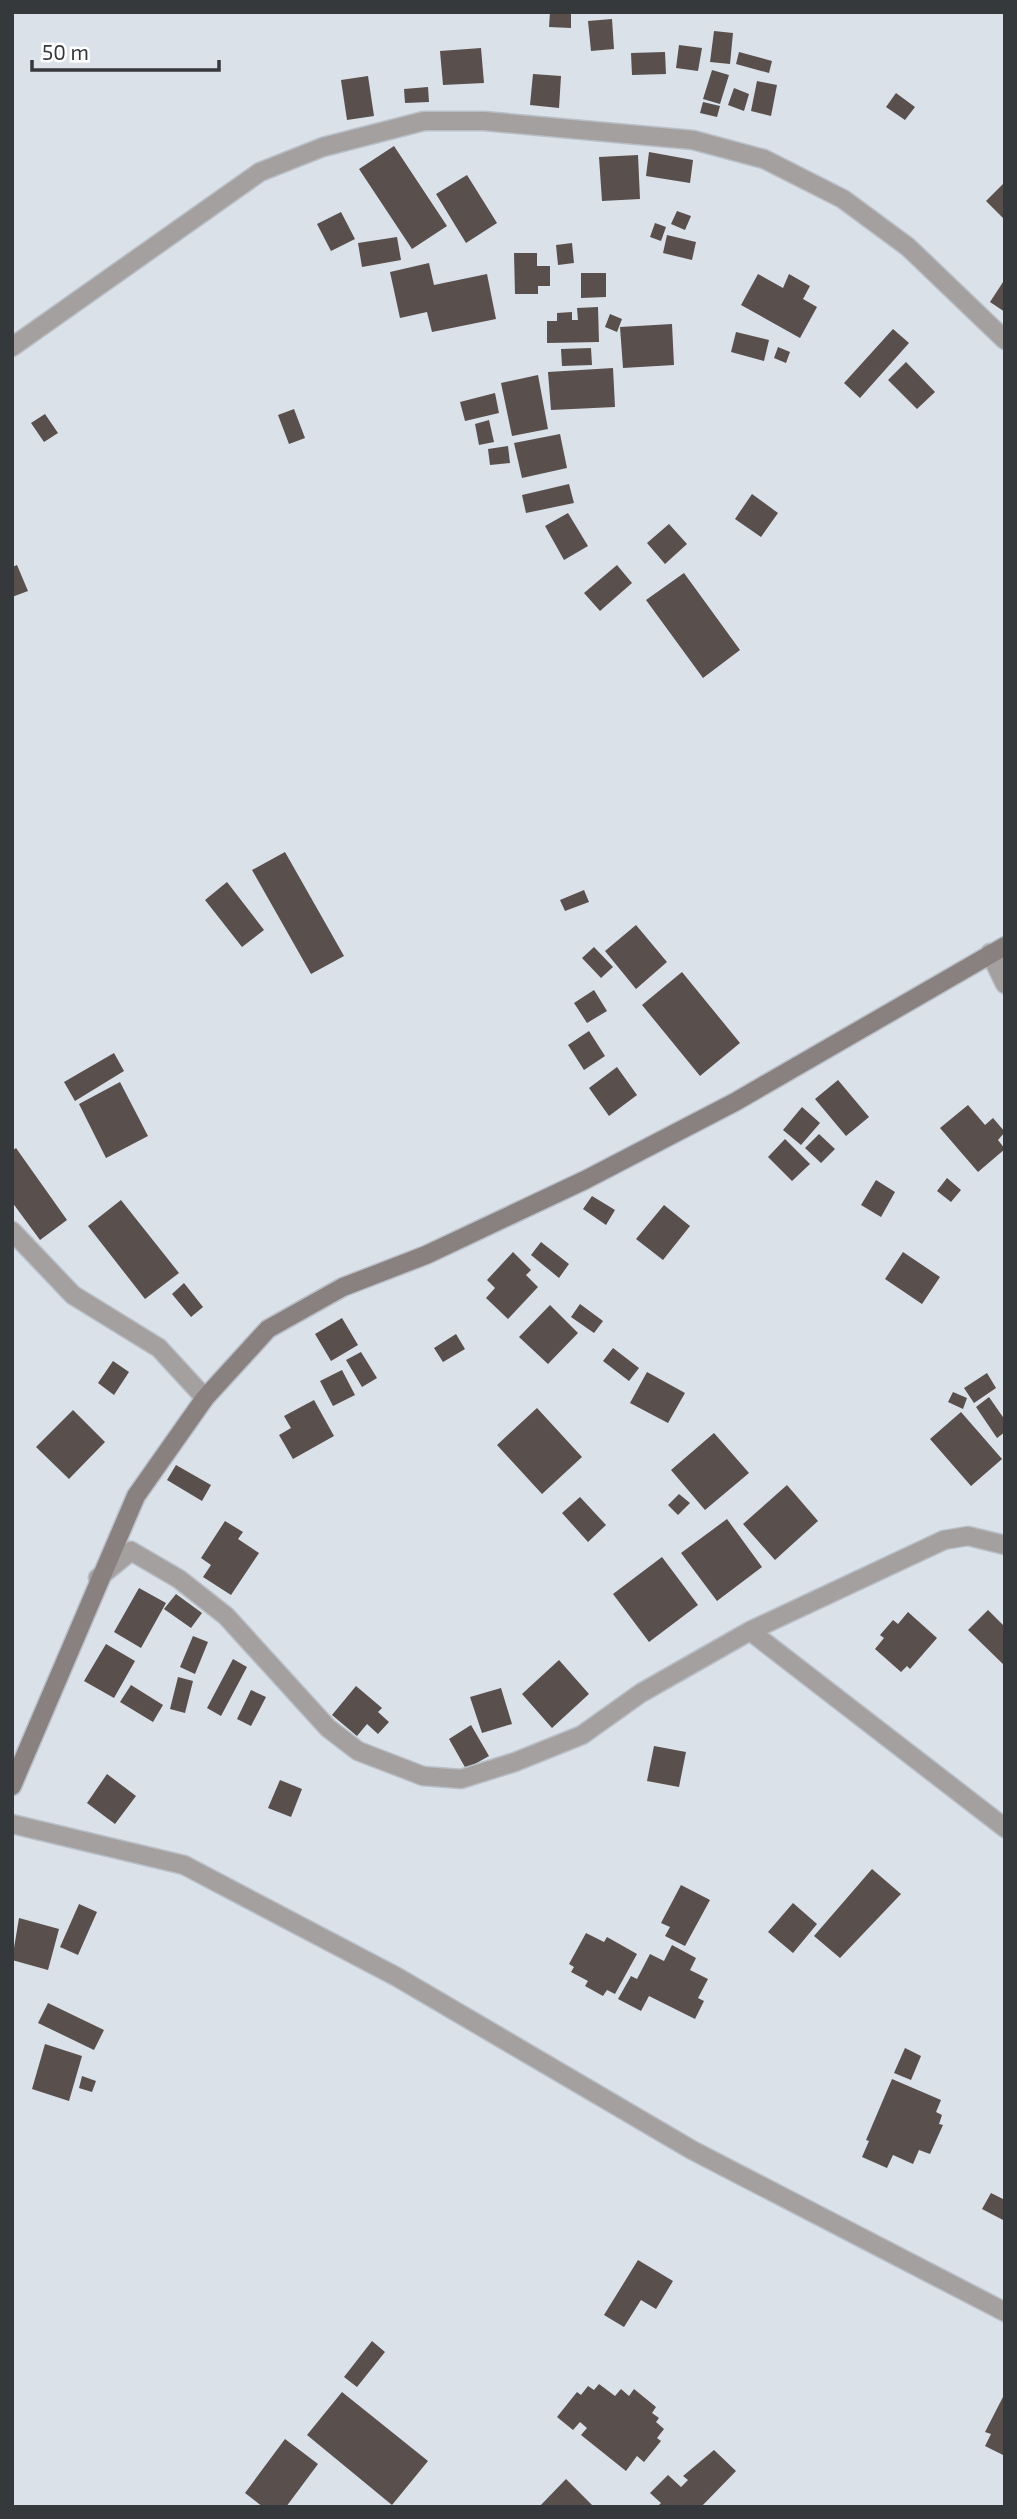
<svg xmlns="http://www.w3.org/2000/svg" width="1017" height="2519" font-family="'Exo 2',sans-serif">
<rect width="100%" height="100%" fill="#dae1e9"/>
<!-- building -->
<path fill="#594f4c" d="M550,12H571V28L549,27Z
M612,19L614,49L591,51L588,21Z
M714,31L733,33L730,64L710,62Z
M679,45L702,48L698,71L676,68Z
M481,48L484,83L443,85L440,51Z
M665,52L666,74L632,75L631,53Z
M739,52L772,61L769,73L736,64Z
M712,70L729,75L720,104L703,99Z
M533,74L561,76L559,108L530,105Z
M368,76L374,116L347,120L341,80Z
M757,81L777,85L771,116L751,111Z
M428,87L429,102L405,103L404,89Z
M734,88L749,94L744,111L728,105Z
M896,93L915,107L905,120L886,107Z
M703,102L720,106L717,117L700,113Z
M394,146L447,226L412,249L359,169Z
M649,152L693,160L690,183L646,176Z
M638,155L640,199L602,201L599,157Z
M467,175L497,223L466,243L436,194Z
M1005,182V220L986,201Z
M677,211L691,216L685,230L671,224Z
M341,212L355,239L331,251L317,224Z
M655,223L666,227L661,241L650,237Z
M667,235L696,242L692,260L663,253Z
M397,237L401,260L362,267L358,243Z
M572,243L574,263L558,265L556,245Z
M514,253H537V266H550V286H538V294H515Z
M429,263L434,285L487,274L496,319L432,332L427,312L400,318L390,272Z
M581,273H606V297L581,298Z
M758,274L783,288L789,274L810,286L803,299L817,307L800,338L741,305Z
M1005,279V312L990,302Z
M598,307L599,342L547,343V321H557V313L572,312V320H578L577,308Z
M610,314L622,319L617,332L605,327Z
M672,324L674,365L623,368L620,327Z
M893,329L909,343L860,398L844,383Z
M736,332L769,340L764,361L731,352Z
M778,347L790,352L786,363L774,358Z
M591,348L592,365L562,366L561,349Z
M906,362L935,392L917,409L888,380Z
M613,368L615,407L551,410L548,372Z
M538,375L548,429L512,436L501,383Z
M495,393L499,413L465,421L460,402Z
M294,409L305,438L289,444L278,415Z
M45,414L58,433L44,442L31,423Z
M489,420L494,442L479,445L475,424Z
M560,434L567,468L522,478L514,443Z
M508,446L510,463L490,465L488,449Z
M569,484L574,503L526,513L522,495Z
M752,494L778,513L761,537L735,519Z
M568,513L588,546L564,560L545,526Z
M669,524L687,544L665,564L647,543Z
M17,565L28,591L12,597V567Z
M617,565L632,583L600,611L584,593Z
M684,573L740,650L703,678L646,600Z
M285,852L344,956L311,974L252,870Z
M227,882L264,930L242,947L205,900Z
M584,890L589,902L565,911L560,900Z
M636,925L667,962L636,989L605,951Z
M594,947L613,967L601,978L582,958Z
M682,972L740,1043L700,1076L642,1005Z
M594,990L607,1011L587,1023L574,1003Z
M589,1031L605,1056L584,1070L568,1045Z
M114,1053L124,1071L75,1101L64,1082Z
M617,1067L637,1095L609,1116L589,1088Z
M838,1080L869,1117L846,1136L815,1099Z
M120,1082L148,1136L106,1158L79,1104Z
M968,1105L985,1125L993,1118L1005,1132L998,1140L1005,1149L978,1172L940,1128Z
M802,1107L820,1123L801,1145L783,1130Z
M819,1134L835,1149L821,1163L805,1148Z
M785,1139L810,1164L792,1181L768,1157Z
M16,1148L67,1220L40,1240L12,1202V1151Z
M947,1178L961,1190L951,1202L937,1191Z
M876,1180L895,1192L881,1217L861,1205Z
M592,1196L615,1210L606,1225L583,1209Z
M121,1200L179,1273L145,1299L88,1226Z
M664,1205L690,1226L663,1260L636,1239Z
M541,1242L569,1264L559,1278L531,1255Z
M513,1252L531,1270L526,1275L538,1287L508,1319L486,1298L495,1288L487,1280Z
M903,1252L940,1277L922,1304L885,1279Z
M184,1283L203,1307L191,1317L172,1294Z
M580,1304L603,1321L594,1333L571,1317Z
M550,1305L578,1333L548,1364L519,1337Z
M342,1318L358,1345L331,1361L315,1334Z
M456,1334L465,1349L443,1362L434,1348Z
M613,1348L639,1368L629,1381L603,1361Z
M361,1352L377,1378L362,1387L346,1360Z
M113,1361L129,1372L114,1395L98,1383Z
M342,1370L355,1395L333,1406L320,1381Z
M647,1372L685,1393L668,1423L630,1403Z
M987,1373L996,1388L974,1403L964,1388Z
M953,1392L967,1398L963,1409L948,1402Z
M989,1397L1005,1420V1432L997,1438L976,1407Z
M314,1400L334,1436L293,1459L279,1435L291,1428L284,1416Z
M537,1408L582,1457L542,1494L497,1445Z
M73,1410L105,1442L69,1479L36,1447Z
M961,1412L1002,1459L971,1486L930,1439Z
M714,1433L749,1473L705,1510L671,1470Z
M176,1465L211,1485L202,1501L167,1480Z
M787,1485L818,1521L775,1560L743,1524Z
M679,1494L690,1503L678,1515L668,1505Z
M580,1497L606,1525L588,1542L562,1513Z
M727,1519L762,1567L717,1601L681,1553Z
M225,1521L243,1532L238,1539L259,1553L231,1595L203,1577L211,1565L201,1558Z
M662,1557L698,1605L649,1642L613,1594Z
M139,1588L166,1603L141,1648L114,1632Z
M176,1594L202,1613L191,1628L164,1609Z
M988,1610L1005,1627V1666L968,1630Z
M908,1612L937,1638L910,1669L907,1666L901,1672L875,1649L884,1638L880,1635L893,1620L898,1624Z
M193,1636L208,1642L195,1674L180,1667Z
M106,1644L135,1661L114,1698L84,1681Z
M233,1659L247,1667L221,1716L207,1708Z
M559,1660L589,1694L552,1728L522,1694Z
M178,1677L193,1681L185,1713L170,1709Z
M131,1685L163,1705L153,1722L120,1702Z
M356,1686L382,1708L378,1712L389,1722L378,1734L367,1724L357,1736L332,1715Z
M501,1688L512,1724L482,1733L470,1697Z
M251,1690L266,1697L251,1726L237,1719Z
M471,1725L489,1756L466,1769L449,1739Z
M654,1746L686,1752L679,1787L647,1781Z
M107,1774L136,1796L115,1824L87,1803Z
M280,1780L302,1789L291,1817L268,1808Z
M872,1869L901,1894L840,1958L814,1936Z
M681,1885L710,1900L685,1946L665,1936L670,1927L661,1923Z
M793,1903L817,1924L793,1953L768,1932Z
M79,1904L97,1912L78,1955L60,1947Z
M19,1918L59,1929L48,1970L12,1960Z
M586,1933L604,1942L607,1937L637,1954L615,1994L607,1990L603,1996L585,1986L588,1981L571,1972L574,1967L569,1964Z
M672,1945L696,1958L690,1970L708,1979L698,1998L704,2001L695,2019L649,1996L641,2011L618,1999L631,1976L637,1979L650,1954L664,1961Z
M48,2003L104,2030L94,2050L38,2023Z
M45,2044L82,2056L69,2101L32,2089Z
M905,2048L921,2056L911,2080L894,2073Z
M82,2076L96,2081L92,2092L79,2088Z
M892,2079L941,2100L936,2112L942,2115L939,2124L943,2125L930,2154L919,2150L913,2164L893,2155L887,2168L862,2157L869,2141L866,2140Z
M991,2193L1005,2200V2221L982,2209Z
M638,2260L673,2281L656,2309L641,2300L624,2327L604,2315Z
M372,2341L385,2352L357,2387L344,2377Z
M599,2384L615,2396L621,2389L629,2396L634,2389L656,2407L652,2413L659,2418L656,2422L664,2429L657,2438L661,2441L644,2462L637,2456L626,2471L581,2435L587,2428L580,2422L573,2430L557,2417L577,2392L581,2395L588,2386L594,2390Z
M342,2392L428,2461L392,2505L307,2435Z
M1005,2393V2456L985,2446L991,2434L985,2432Z
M285,2439L318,2464L286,2507H263L245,2493Z
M714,2450L736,2471L701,2507H657L661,2503L650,2493L668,2475L681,2487L688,2480L683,2476Z
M566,2479L594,2507H539Z"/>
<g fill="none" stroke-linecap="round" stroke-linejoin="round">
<defs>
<path id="street" d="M12,347L260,172L323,147L424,121H484L693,140L764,159L843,199L908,247L1005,340
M990,953L1005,984
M12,1231L73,1295L159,1348L205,1398
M98,1578L131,1551L179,1579L226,1616L328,1728L358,1751L423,1776L461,1779L515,1762L582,1735L641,1693L750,1631L944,1540L968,1536L1005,1545
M750,1631L1005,1828
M12,1824L184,1865L397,1977L692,2150L1005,2312"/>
<path id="secondary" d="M12,1786L136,1496L205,1398L268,1329L343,1287L426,1255L585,1180L735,1102L1005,946"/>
</defs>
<!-- street casing -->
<use href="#street" stroke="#b9bfc6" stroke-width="21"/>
<!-- secondary casing -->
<use href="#secondary" stroke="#b9bfc6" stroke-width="21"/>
<!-- street -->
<use href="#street" stroke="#a5a0a0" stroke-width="18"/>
<!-- secondary -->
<use href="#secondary" stroke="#898180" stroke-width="18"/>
</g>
<!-- border -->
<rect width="1017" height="2519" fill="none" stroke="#36393c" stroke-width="28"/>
<!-- scale -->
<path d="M32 60v10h187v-10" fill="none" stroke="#36393c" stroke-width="3.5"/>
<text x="42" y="60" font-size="21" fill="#36393c" stroke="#ffffff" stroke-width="5" paint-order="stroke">50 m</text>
</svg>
